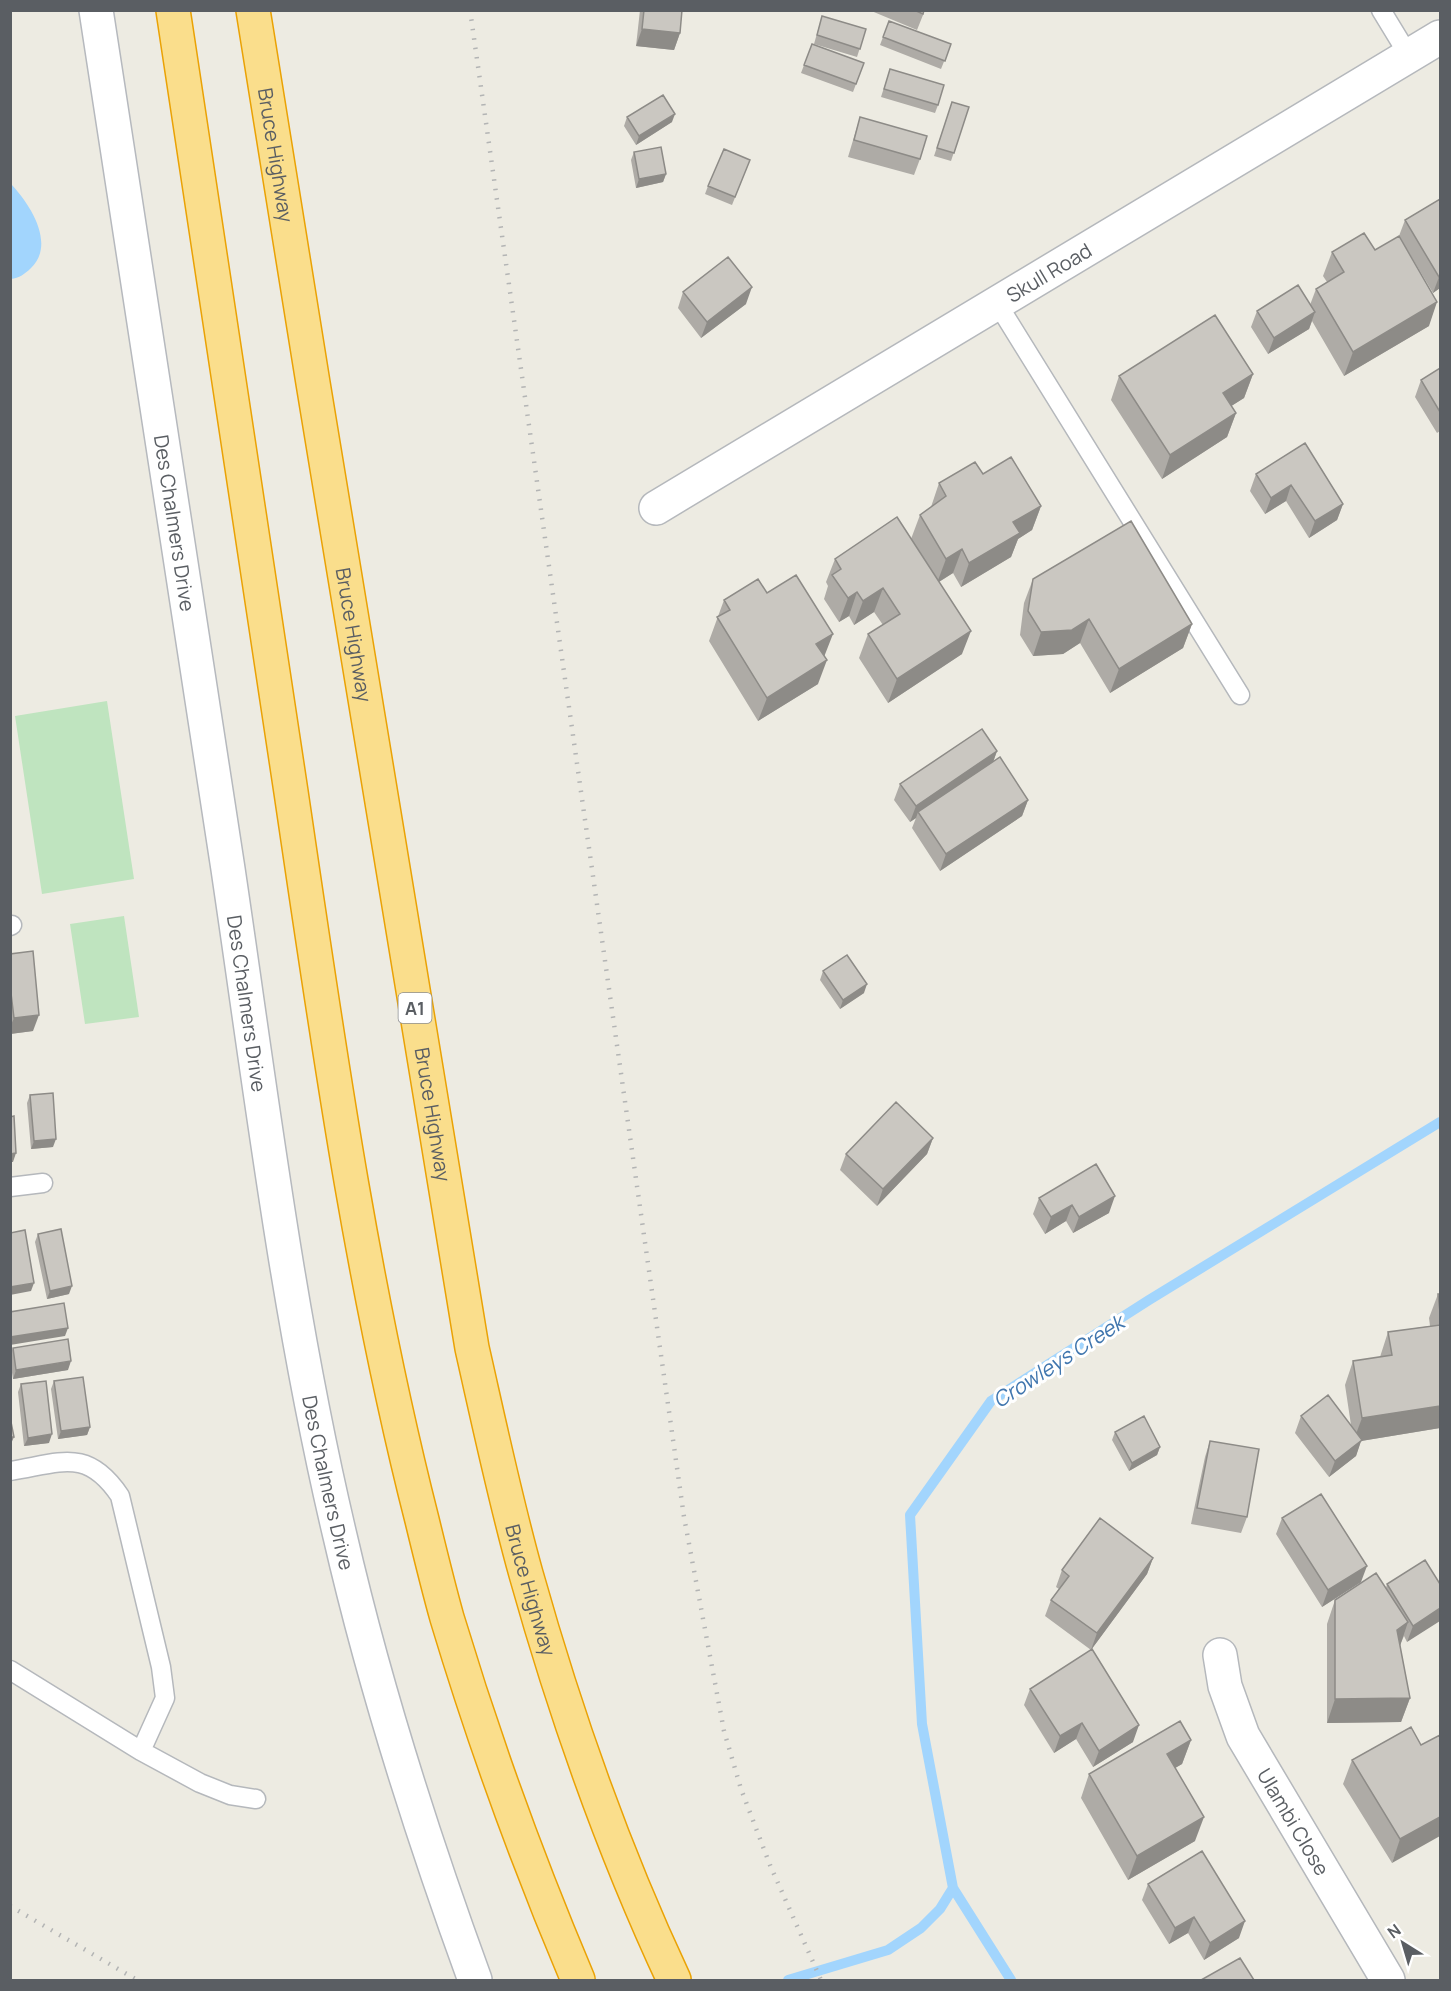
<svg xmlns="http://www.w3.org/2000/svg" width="1451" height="1991" font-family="Manrope,sans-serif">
<rect width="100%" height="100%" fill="#edebe2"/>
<!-- green -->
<path fill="#bfe4bf" d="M107,701L134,879L42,894L15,716Z
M124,916L139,1017L85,1024L70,924Z"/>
<!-- water -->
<path fill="#a2d5fd" d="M11,184C30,204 56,244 31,268C25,274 19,278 11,279Z"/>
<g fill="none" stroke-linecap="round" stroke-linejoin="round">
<!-- stream -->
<path stroke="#a2d5fd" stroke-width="10" d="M788,1980L888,1950L921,1928L940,1909L953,1888
M1011,1980L953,1888L922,1724L910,1515L991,1401L1149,1300L1440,1122"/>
<defs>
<path id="lane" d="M1381,10L1409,56
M997,303L1240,695
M10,926L12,925
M10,1187L43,1183
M10,1471C61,1463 87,1447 120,1496L161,1667L165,1698L141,1751
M10,1670L141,1751L200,1783L230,1795L256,1799"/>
<g id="street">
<path id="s1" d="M656,508L1440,37"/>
<path id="s2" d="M1220,1655L1225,1686L1243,1736L1388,1980"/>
</g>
<g id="secondary">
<path id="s3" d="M96,10C140,297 185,583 228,869C261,1092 288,1317 340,1536C375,1688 422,1835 475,1980"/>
</g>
<g id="highway">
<path d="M173,10C213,271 252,532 291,792C327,1036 361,1281 422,1520C430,1553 438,1586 447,1618C484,1741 528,1862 578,1980"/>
<path id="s4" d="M253,10L313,383L472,1348C489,1423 505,1499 526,1574C565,1713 613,1850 674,1980"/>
</g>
</defs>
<!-- lane casing -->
<use href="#lane" stroke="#b5b8bc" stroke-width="21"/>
<!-- street casing -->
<use href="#street" stroke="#b5b8bc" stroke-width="36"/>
<!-- secondary casing -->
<use href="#secondary" stroke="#b6b9be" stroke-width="36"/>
<!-- highway casing -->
<use href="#highway" stroke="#eaa205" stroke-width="36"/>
<!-- lane -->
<use href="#lane" stroke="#fff" stroke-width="18"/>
<!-- street -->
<use href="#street" stroke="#fff" stroke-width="33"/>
<!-- secondary -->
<use href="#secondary" stroke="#fff" stroke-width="33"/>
<!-- highway -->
<use href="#highway" stroke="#fade8c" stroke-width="33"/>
<!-- rail -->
<path stroke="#b3b4b4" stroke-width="4.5" stroke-dasharray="1.5 8" stroke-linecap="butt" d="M470,10L684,1517L724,1731L741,1789L770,1865L821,1980
M10,1906L137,1980"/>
</g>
<!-- wall -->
<path fill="#aeaba6" d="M640,10H682L680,33L674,50L636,46Z
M869,10H925L917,30Z
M822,16L866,29L857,57L814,44Z
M889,21L951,44L941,69L880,45Z
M812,44L864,63L853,92L801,73Z
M890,69L938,105L935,113L881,97Z
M952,102L969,107L951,161L934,156Z
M627,117L672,122L636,145L624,126Z
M860,117L920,159L914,175L848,157Z
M634,152L666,174L663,182L636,188L631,160Z
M750,160L732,205L705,194L708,186Z
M1440,199V288L1433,293L1399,236L1405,220Z
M1375,250L1429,326L1344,376L1312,321L1309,329L1268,354L1251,327L1257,311L1310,305L1316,289L1327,282L1323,276L1332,252Z
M683,292L746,304L701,338L678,308Z
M1440,368V431L1437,433L1415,397L1421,380Z
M1253,374L1244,398L1231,406L1236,413L1227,437L1162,479L1111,400L1119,376Z
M1305,443L1343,504L1337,520L1309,538L1286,501L1265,514L1250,491L1256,474Z
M983,474L1041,506L1032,530L1018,539L1011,557L961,587L953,573L939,582L962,654L888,703L859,658L868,634L883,625L874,612L854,625L849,616L839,622L824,599L828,586L826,582L835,559L911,539L920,515L931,507L939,483Z
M1033,579L1192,624L1183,648L1110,693L1080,643L1063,654L1033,656L1020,635L1024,603Z
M767,593L818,684L758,721L709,641L724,600Z
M997,751L993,762L1028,800L1022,816L940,871L912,828L916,818L910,822L894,800L900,784Z
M10,954L33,1031L10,1034Z
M823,971L864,993L840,1009L820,980Z
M30,1095L53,1147L31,1149L27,1103Z
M933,1138L927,1154L877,1206L840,1170L846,1154Z
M1039,1198L1109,1213L1073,1233L1066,1221L1045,1234L1033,1214Z
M38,1234L69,1294L47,1299L35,1242Z
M1438,1294H1440V1428L1361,1441L1356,1456L1329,1477L1295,1433L1301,1416L1351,1425L1345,1385L1353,1361L1380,1357L1388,1332L1430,1326L1429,1318Z
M13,1348L68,1370L13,1379L10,1360V1355Z
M54,1381L90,1427L87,1435L58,1439L51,1389Z
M21,1384L49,1443L24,1446L18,1392Z
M1115,1432L1160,1447L1157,1455L1129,1471L1112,1440Z
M1210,1441L1247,1517L1241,1533L1191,1524L1205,1457Z
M1282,1518L1361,1582L1322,1607L1276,1534Z
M1153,1558L1147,1574L1091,1650L1045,1616L1051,1600L1059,1589L1056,1587L1062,1570Z
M1387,1584H1440L1407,1642L1404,1636L1400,1645L1410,1698L1401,1722L1327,1723V1624L1335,1600L1386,1588Z
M1030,1689L1133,1742L1093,1767L1076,1739L1054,1753L1024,1705Z
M1440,1735L1392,1863L1343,1784L1352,1760L1421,1745Z
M1191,1740L1182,1764L1175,1768L1195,1841L1128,1880L1081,1798L1089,1774Z
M1148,1884L1239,1938L1204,1960L1188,1933L1169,1944L1142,1900Z"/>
<!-- shaded-wall -->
<path fill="#8d8b87" d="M642,29L680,33L674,50L636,46Z
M675,114L672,122L636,145L639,136Z
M666,174L663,182L636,188L639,179Z
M1440,276V288L1433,293L1439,277Z
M752,287L746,304L701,338L707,322Z
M1437,302L1429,326L1344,376L1353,352Z
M1315,312L1309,329L1268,354L1274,338Z
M1253,374L1244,398L1214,417L1223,393Z
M1236,413L1227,437L1162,479L1170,455Z
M1291,485L1286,501L1265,514L1271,498Z
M1343,504L1337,520L1309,538L1315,521Z
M1041,506L1032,530L1018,539L1011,557L961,587L969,563L1013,522Z
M962,549L953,573L937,583L946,559Z
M883,588L874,612L854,625L863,601Z
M857,592L849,616L839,622L848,598Z
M1089,619L1080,643L1063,654L1033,656L1041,632Z
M1192,624L1183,648L1110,693L1119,669Z
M971,631L962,654L888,703L897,679Z
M833,634L824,657L816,644Z
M827,660L818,684L758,721L767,698Z
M997,751L991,768L918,812L916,818L910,822L916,806Z
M1028,800L1022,816L940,871L946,854Z
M867,984L864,993L840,1009L843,1000Z
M39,1015L33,1031L10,1034V1027L14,1018Z
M933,1138L927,1154L877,1206L883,1189Z
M56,1139L53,1147L31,1149L34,1141Z
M16,1153L13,1162H10V1154Z
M1115,1196L1109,1213L1073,1233L1079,1217Z
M1072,1205L1066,1221L1045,1234L1051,1217Z
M34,1283L31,1291L10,1295V1287Z
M72,1286L69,1294L47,1299L50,1291Z
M68,1328L65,1336L10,1345V1337Z
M71,1361L68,1370L13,1379L16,1370Z
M1440,1406V1428L1361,1441L1356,1456L1329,1477L1335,1461L1353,1442L1362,1418Z
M90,1427L87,1435L58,1439L61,1431Z
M52,1434L49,1443L24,1446L28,1438Z
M10,1437H14L10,1446Z
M1160,1447L1157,1455L1129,1471L1132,1463Z
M1153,1558L1147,1574L1091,1650L1097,1633Z
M1367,1566L1361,1582L1322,1607L1328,1590Z
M1440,1608V1621L1407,1642L1413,1626Z
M1408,1622L1400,1646L1397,1630Z
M1410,1698L1401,1722L1327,1723L1335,1699Z
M1082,1723L1076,1739L1054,1753L1060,1736Z
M1139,1725L1133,1742L1093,1767L1099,1751Z
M1191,1740L1182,1764L1158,1778L1167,1754Z
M1204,1817L1195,1841L1128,1880L1137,1856Z
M1440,1817V1836L1392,1863L1400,1839Z
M1194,1917L1188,1933L1169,1944L1175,1928Z
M1245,1921L1239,1938L1204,1960L1210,1943Z"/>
<!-- building -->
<path fill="#cac7c1" stroke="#8d8b87" stroke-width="1.5" d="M644,10H682L680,33L642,29Z
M914,10H924L923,14Z
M822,16L866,29L860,49L817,35Z
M889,21L951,44L945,61L883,37Z
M812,44L864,63L856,84L804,65Z
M890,69L944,85L938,105L884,89Z
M663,95L675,114L639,136L627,117Z
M952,102L969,107L954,153L937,148Z
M860,117L927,136L920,159L854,140Z
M661,147L666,174L639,179L634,152Z
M724,149L750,160L735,197L708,186Z
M1440,199V276L1439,277L1405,220Z
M1364,233L1375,250L1399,236L1437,302L1353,352L1316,289L1344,272L1332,252Z
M728,257L752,287L707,322L683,292Z
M1298,285L1315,312L1274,338L1257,311Z
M1215,315L1253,374L1223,393L1236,413L1170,455L1119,376Z
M1440,368V412L1421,380Z
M1305,443L1343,504L1315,521L1291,485L1271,498L1256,474Z
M1011,457L1041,506L1013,522L1020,533L969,563L962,549L946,559L920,515L946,496L939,483L975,462L983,474Z
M897,517L971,631L897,679L868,634L900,614L883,588L863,601L857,592L848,598L832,575L841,569L835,559Z
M1131,521L1192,624L1119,669L1089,619L1072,630L1041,632L1028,611L1033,579Z
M796,575L833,634L816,644L827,660L767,698L717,617L730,610L724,600L758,579L767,593Z
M982,729L997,751L916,806L900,784Z
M1000,757L1028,800L946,854L918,812Z
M33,951L39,1015L14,1018L10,985V954Z
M847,955L867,984L843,1000L823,971Z
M53,1093L56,1139L34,1141L30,1095Z
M896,1102L933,1138L883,1189L846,1154Z
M14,1116L16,1153L10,1154V1117Z
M1096,1164L1115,1196L1079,1217L1072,1205L1051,1217L1039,1198Z
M61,1229L72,1286L50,1291L38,1234Z
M25,1230L34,1283L10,1287V1233Z
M1438,1294H1440V1312Z
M64,1303L68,1328L10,1337V1312Z
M1440,1325V1406L1362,1418L1353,1361L1392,1355L1388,1332Z
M68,1339L71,1361L16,1370L13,1348Z
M83,1377L90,1427L61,1431L54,1381Z
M46,1381L52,1434L28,1438L21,1384Z
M1328,1395L1362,1440L1335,1461L1301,1416Z
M1144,1416L1160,1447L1132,1463L1115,1432Z
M10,1417L14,1437H10Z
M1210,1441L1259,1449L1247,1517L1197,1508Z
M1321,1494L1367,1566L1328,1590L1282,1518Z
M1100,1518L1153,1558L1097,1633L1051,1600L1069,1576L1062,1570Z
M1425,1560L1440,1584V1608L1413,1626L1387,1584Z
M1376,1573L1408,1622L1397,1630L1410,1698L1335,1699V1600Z
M1092,1649L1139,1725L1099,1751L1082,1723L1060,1736L1030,1689Z
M1180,1721L1191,1740L1167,1754L1204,1817L1137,1856L1089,1774Z
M1411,1727L1421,1745L1440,1735V1817L1400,1839L1352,1760Z
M1202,1851L1245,1921L1210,1943L1194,1917L1175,1928L1148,1884Z
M1240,1958L1254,1980H1201Z"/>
<g text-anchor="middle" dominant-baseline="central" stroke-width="6" stroke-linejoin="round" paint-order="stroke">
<!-- shield labels -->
<rect fill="#fff" stroke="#8c8e92" stroke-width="1.5" x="398.5" y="993" width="33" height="30" rx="4.5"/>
<g font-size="18" font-weight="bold" fill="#5a5e63">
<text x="415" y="1008">A1</text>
</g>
<!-- street labels -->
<g font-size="20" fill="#5a5e63" stroke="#fff">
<text stroke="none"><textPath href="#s4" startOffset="147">Bruce Highway</textPath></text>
<text stroke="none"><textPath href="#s1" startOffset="458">Skull Road</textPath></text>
<text stroke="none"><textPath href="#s3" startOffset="519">Des Chalmers Drive</textPath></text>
<text stroke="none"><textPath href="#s4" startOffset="633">Bruce Highway</textPath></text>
<text stroke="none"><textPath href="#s3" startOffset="1005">Des Chalmers Drive</textPath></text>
<text stroke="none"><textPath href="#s4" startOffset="1119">Bruce Highway</textPath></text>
<text stroke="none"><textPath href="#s3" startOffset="1491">Des Chalmers Drive</textPath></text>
<text stroke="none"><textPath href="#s4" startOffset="1605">Bruce Highway</textPath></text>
<text stroke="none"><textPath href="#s2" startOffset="184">Ulambi Close</textPath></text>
</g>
<!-- water labels -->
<g font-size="21" font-style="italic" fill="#4076ae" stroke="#fff">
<text transform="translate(1058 1361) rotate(-33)">Crowleys Creek</text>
</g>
</g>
<!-- border -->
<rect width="1451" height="1991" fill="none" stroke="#5a5e63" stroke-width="24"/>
<!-- north arrow -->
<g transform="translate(1403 1943) rotate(323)" stroke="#ffffff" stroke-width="4.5" paint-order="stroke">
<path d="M0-4.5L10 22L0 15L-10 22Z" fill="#5a5e63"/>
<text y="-9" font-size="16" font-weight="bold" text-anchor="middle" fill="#5a5e63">N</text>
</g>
</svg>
